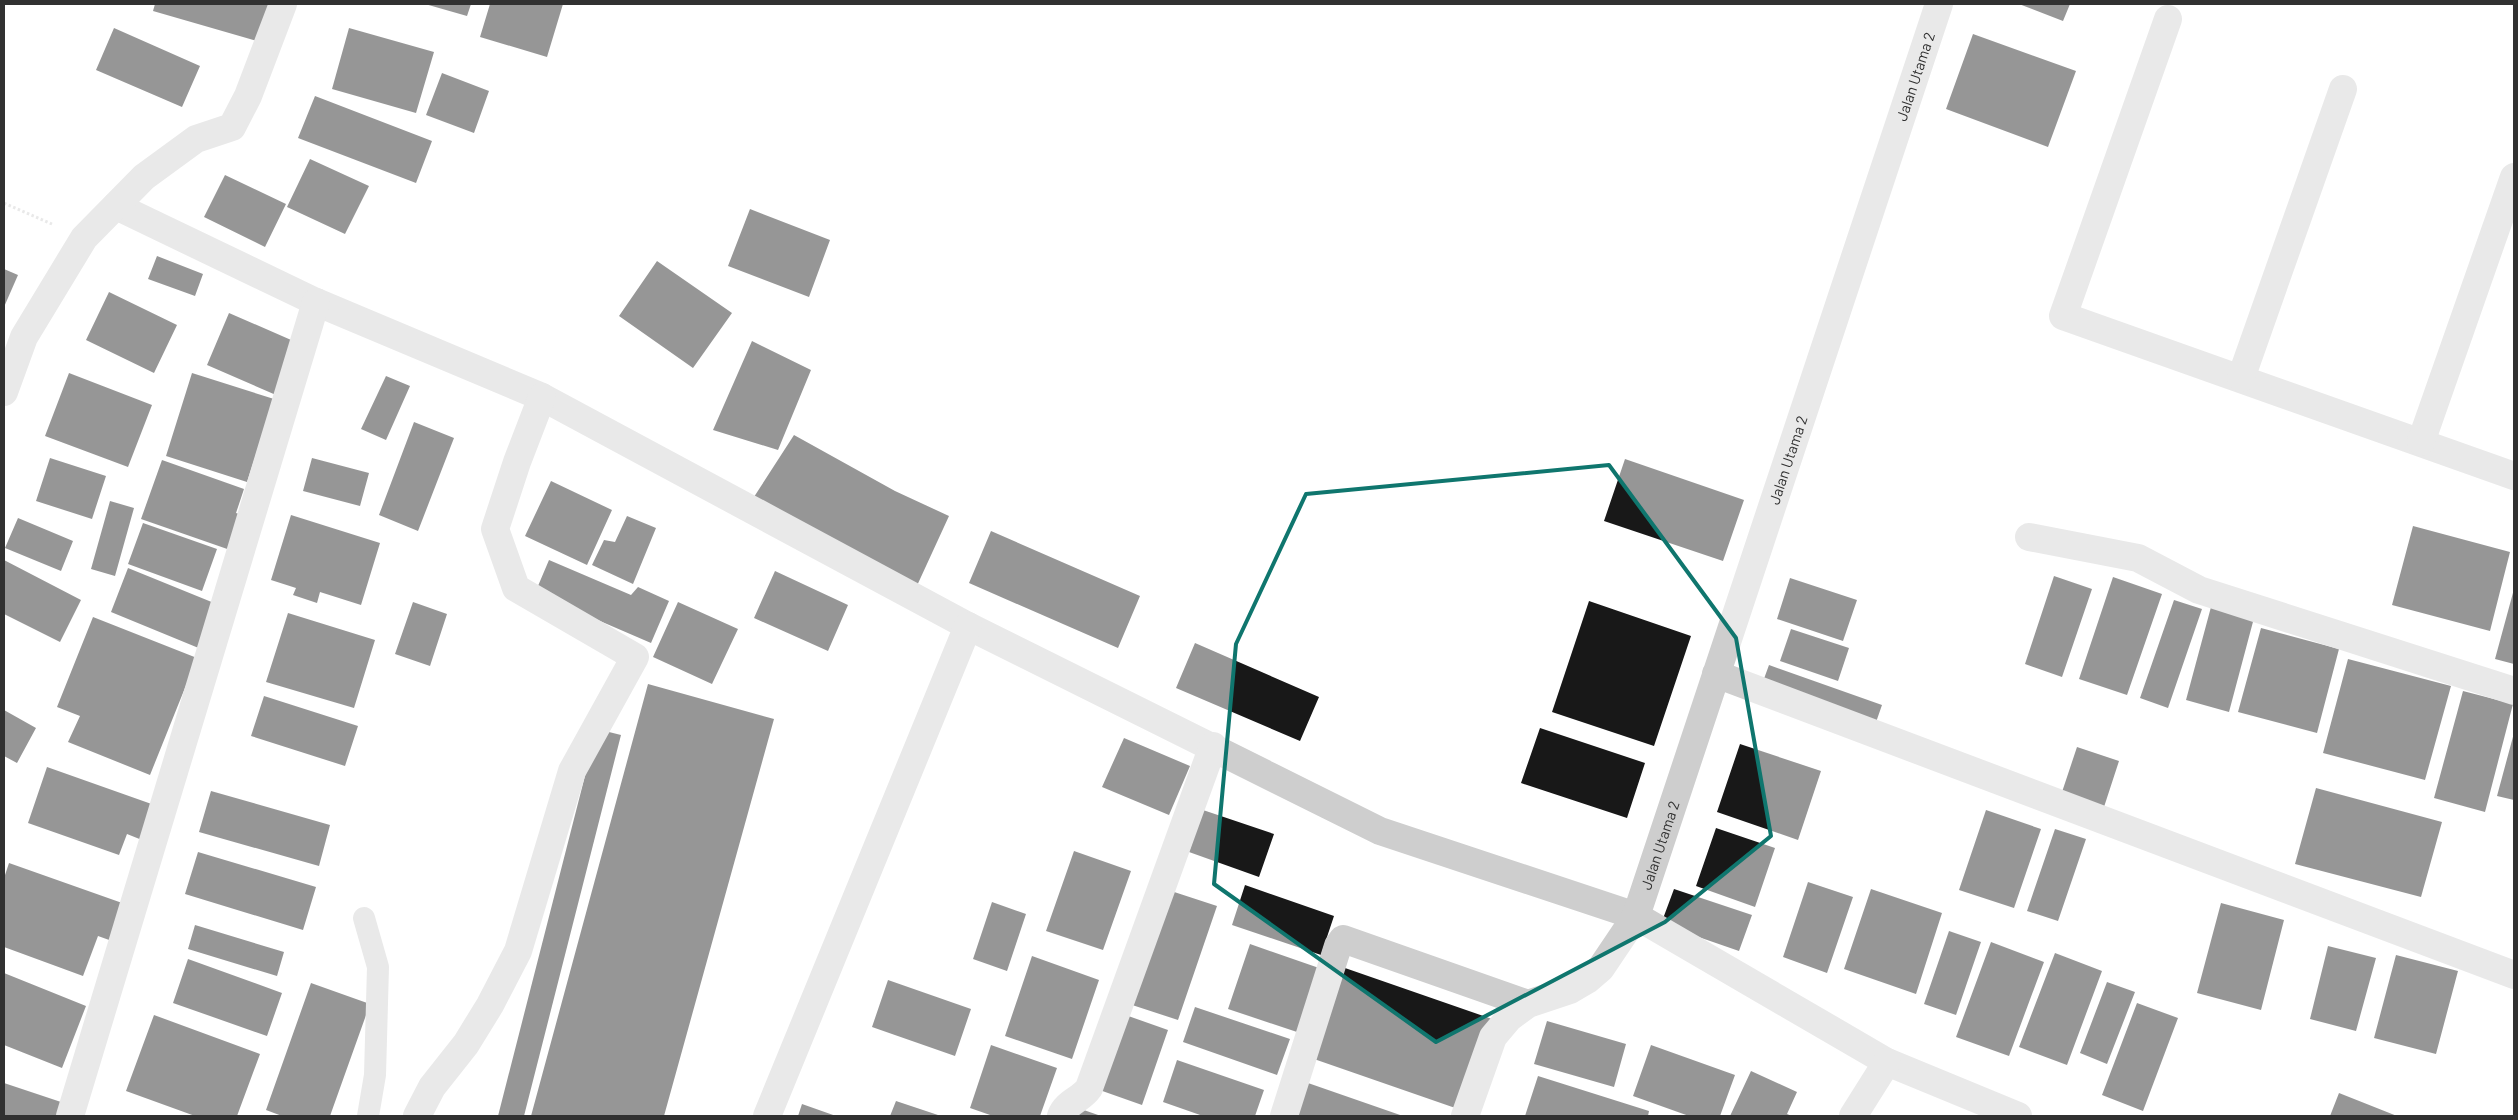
<svg xmlns="http://www.w3.org/2000/svg" width="2518" height="1120" font-family="Barlow,sans-serif">
<rect width="100%" height="100%" fill="#fff"/>
<!-- building -->
<path fill="#181818" d="M155,4H266L271,5L260,42L153,11Z
M425,4H471L467,16Z
M490,4H563L547,57L480,37Z
M2019,4H2070L2063,21Z
M114,28L200,66L182,107L96,70Z
M349,28L434,52L416,113L332,89Z
M1973,34L2076,71L2048,147L1946,109Z
M442,73L489,91L474,133L426,115Z
M315,96L432,141L416,183L298,138Z
M310,159L369,186L345,234L287,207Z
M225,175L286,204L265,247L204,217Z
M750,209L830,240L809,297L728,266Z
M157,256L203,274L195,296L148,279Z
M657,261L732,313L693,368L619,316Z
M4,269L18,275L4,307Z
M109,292L177,325L154,373L86,340Z
M229,313L298,343L276,395L207,365Z
M752,341L811,370L778,450L713,430Z
M69,373L152,405L128,467L45,436Z
M192,373L274,399L247,482L166,456Z
M386,376L410,386L386,440L361,429Z
M414,422L454,438L418,531L379,515Z
M794,435L895,491L949,516L915,590L752,500Z
M50,458L106,476L92,519L36,501Z
M312,458L369,473L360,506L303,491Z
M1625,459L1744,500L1723,561L1604,521Z
M162,460L244,489L236,513L246,516L233,551L141,519Z
M551,481L612,510L587,565L525,536Z
M110,501L134,508L115,576L91,569Z
M291,515L380,543L361,605L320,592L317,603L293,595L296,588L271,580Z
M627,516L656,528L633,584L592,565L604,540L615,542Z
M18,518L73,541L61,571L5,548Z
M143,523L217,549L202,591L128,564Z
M2413,526L2510,552L2490,631L2392,605Z
M991,531L1140,596L1118,648L969,583Z
M4,560L81,600L60,642L4,614Z
M549,560L631,595L638,587L669,601L651,643L535,593Z
M128,568L219,605L201,649L111,612Z
M775,571L848,605L828,651L754,618Z
M2054,576L2092,589L2062,677L2025,664Z
M2113,577L2162,594L2127,695L2079,679Z
M1790,578L1857,600L1843,641L1777,619Z
M2514,589V664L2495,659Z
M2174,600L2202,609L2168,708L2140,698Z
M1589,601L1691,636L1654,746L1552,712Z
M413,602L447,614L430,666L395,654Z
M678,602L738,629L712,684L653,657Z
M2211,607L2254,618L2229,712L2186,700Z
M288,613L375,640L354,708L266,682Z
M93,617L197,658L150,775L68,742L80,716L57,707Z
M2261,628L2339,649L2317,733L2238,712Z
M1791,629L1849,648L1838,681L1780,661Z
M1195,643L1319,697L1300,741L1176,688Z
M2348,659L2451,686L2425,780L2323,753Z
M1769,665L1882,705L1874,728L1761,687Z
M648,684L774,719L664,1116H531Z
M2463,691L2513,704L2485,812L2434,798Z
M264,696L358,726L345,766L251,736Z
M4,710L36,728L17,763L4,756Z
M1540,728L1645,763L1627,818L1521,783Z
M597,729L621,735L524,1116H498Z
M2514,733V800L2497,796Z
M1124,738L1190,766L1169,815L1102,787Z
M1740,744L1821,771L1798,840L1717,812Z
M2077,747L2119,761L2104,807L2062,792Z
M47,767L160,807L147,842L127,834L119,855L28,823Z
M2316,788L2442,822L2421,897L2295,864Z
M211,791L330,825L319,866L199,832Z
M1203,810L1274,834L1259,877L1189,852Z
M1986,810L2041,829L2014,908L1959,890Z
M1716,828L1775,848L1755,907L1696,886Z
M2055,829L2086,839L2058,921L2027,911Z
M1074,851L1131,871L1103,950L1046,931Z
M198,852L316,887L303,930L185,894Z
M9,863L125,904L112,941L98,936L83,976L4,947V878Z
M1808,882L1853,897L1827,973L1783,957Z
M1245,885L1334,916L1321,955L1232,925Z
M1165,889L1217,906L1178,1020L1126,1003Z
M1674,889L1752,915L1739,951L1661,924Z
M1871,889L1942,913L1916,994L1844,969Z
M992,902L1026,914L1007,971L973,959Z
M2221,903L2284,920L2261,1010L2197,993Z
M195,925L284,952L277,976L188,949Z
M1949,931L1981,942L1956,1015L1924,1004Z
M1991,942L2044,962L2009,1056L1956,1037Z
M1250,944L1319,968L1297,1032L1228,1009Z
M2328,946L2376,958L2356,1031L2310,1019Z
M2055,953L2102,971L2067,1065L2019,1047Z
M2396,955L2458,971L2436,1054L2374,1038Z
M1032,956L1099,980L1072,1059L1005,1036Z
M188,959L282,993L267,1036L173,1003Z
M1345,968L1492,1019L1461,1110L1314,1059Z
M4,973L86,1006L62,1068L4,1045Z
M888,980L971,1009L955,1056L872,1027Z
M2107,982L2135,992L2107,1064L2080,1053Z
M311,983L370,1004L330,1116H282L266,1110Z
M2137,1003L2178,1018L2143,1111L2102,1095Z
M1195,1007L1290,1039L1277,1075L1183,1042Z
M1117,1012L1168,1030L1142,1105L1091,1087Z
M154,1015L260,1054L237,1116H195L126,1091Z
M1547,1021L1626,1044L1614,1087L1534,1064Z
M991,1045L1057,1068L1040,1116H993L970,1108Z
M1651,1045L1735,1075L1720,1116H1689L1633,1096Z
M1177,1060L1264,1090L1255,1116H1203L1163,1102Z
M1751,1071L1797,1092L1787,1114L1792,1116H1730Z
M1538,1076L1649,1111L1648,1116H1525Z
M4,1083L67,1104L63,1116H4Z
M1308,1083L1403,1116H1296Z
M2339,1093L2397,1116H2330Z
M896,1101L941,1116H890Z
M802,1104L836,1116H798Z
M1078,1108L1101,1116H1076Z"/>
<g fill="none" stroke-linecap="round" stroke-linejoin="round">
<!-- path -->
<path stroke="#cecece" stroke-width="3" stroke-dasharray="2.5 2.5" stroke-linecap="butt" d="M4,203L52,224"/>
<!-- service -->
<path stroke="#cecece" stroke-width="22" d="M364,918L378,967L375,1075L368,1116"/>
<!-- minor -->
<g stroke="#cecece" stroke-width="28">
<path d="M2168,19L2063,316L2514,476"/>
<path d="M116,206L316,302L542,397L968,626L1380,831L1636,916L1887,1062L2018,1116"/>
<path d="M2241,378L2343,89"/>
<path d="M4,392L24,337L84,238L144,177L196,139L232,127L248,96L283,4"/>
<path d="M2421,442L2514,177"/>
<path d="M2029,537L2138,558L2199,590L2514,691"/>
<path d="M1716,674L2514,975"/>
<path d="M70,1116L316,302"/>
<path d="M417,1116L432,1087L466,1044L490,1005L518,951L572,771L635,657L516,588L495,529L517,462L542,397"/>
<path d="M767,1116L968,626"/>
<path d="M1061,1116C1066,1102 1081,1100 1089,1088L1213,746"/>
<path d="M1284,1116L1338,946L1343,939L1528,1004"/>
<path id="s1" d="M1465,1116L1493,1037L1509,1018L1528,1004L1570,990L1587,980L1601,968L1636,916L1939,4"/>
<path d="M1853,1116L1887,1062"/>
</g>
</g>
<!-- marked area -->
<path d="M0 0H2518V1120H0ZM1609,465L1736,638L1771,836L1665,922L1436,1042L1214,884L1236,644L1306,494Z" fill="#fff" fill-opacity=".55" fill-rule="evenodd"/>
<path fill="none" stroke="#0f766e" stroke-width="4" stroke-linejoin="round" d="M1609,465L1736,638L1771,836L1665,922L1436,1042L1214,884L1236,644L1306,494Z"/>
<g text-anchor="middle" dominant-baseline="central" stroke-width="5" stroke-linejoin="round" paint-order="stroke">
<!-- street labels -->
<g font-size="15" fill="#313131" stroke="#fff">
<text stroke="none"><textPath href="#s1" startOffset="1162">Jalan Utama 2</textPath></text>
<text stroke="none"><textPath href="#s1" startOffset="758">Jalan Utama 2</textPath></text>
<text stroke="none"><textPath href="#s1" startOffset="352">Jalan Utama 2</textPath></text>
</g>
</g>
<!-- border -->
<rect width="2518" height="1120" fill="none" stroke="#313131" stroke-width="10"/>
</svg>
